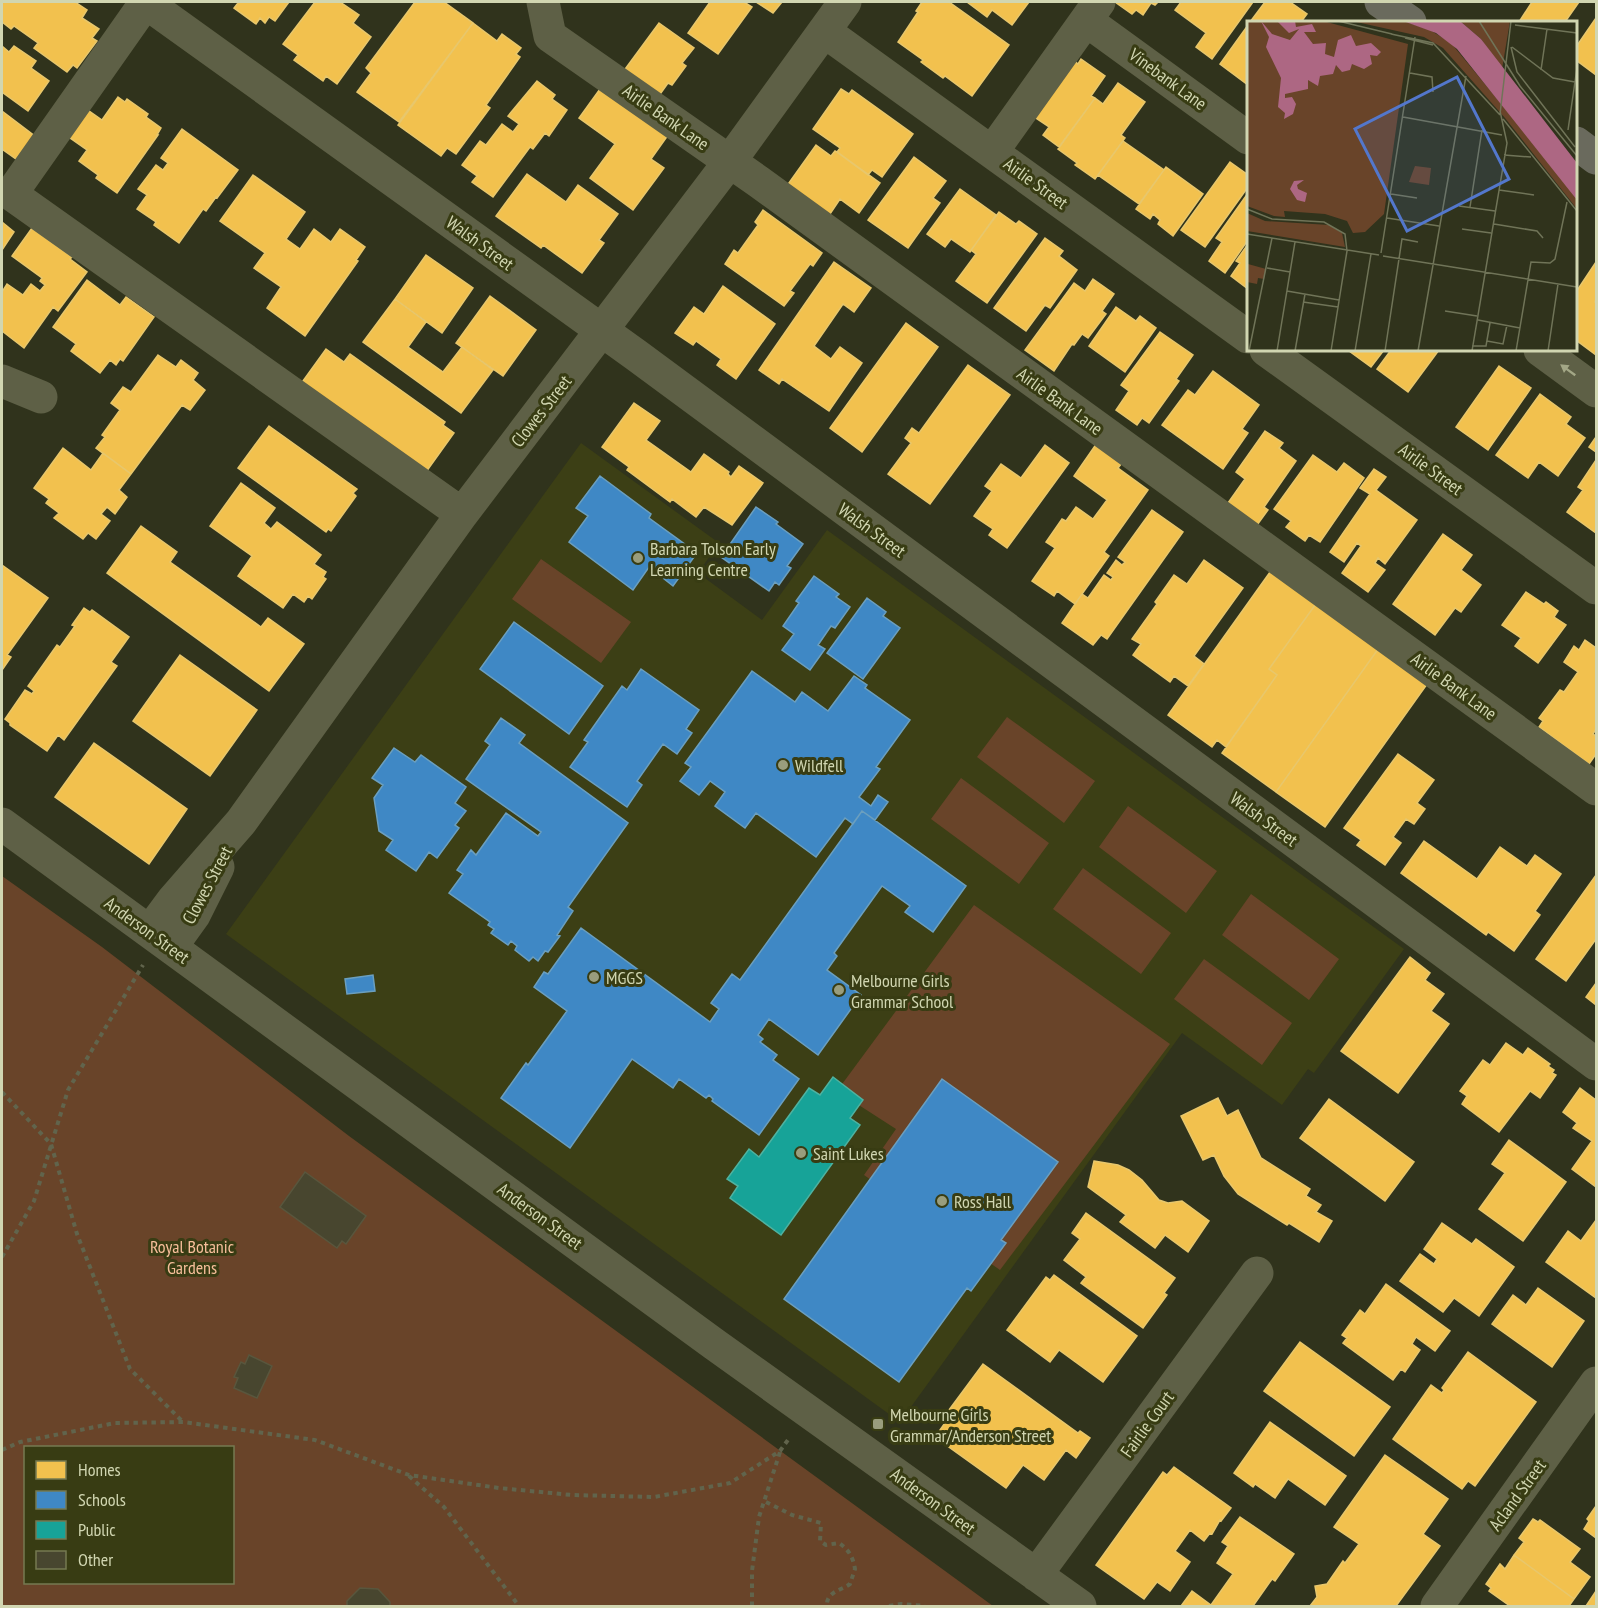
<svg xmlns="http://www.w3.org/2000/svg" width="1598" height="1608" font-family="'PT Sans Narrow',sans-serif">
<rect width="100%" height="100%" fill="#30331c"/>
<!-- built -->
<path fill="#3c3f15" d="M581,443L719,543L698,573L762,620L827,530L1404,949L1314,1073L1308,1069L1282,1105L1182,1033L900,1422L226,934Z"/>
<!-- green -->
<path fill="#694429" fill-rule="evenodd" d="M541,559L631,622L601,663L512,599Z
M1007,717L1095,781L1064,823L977,757Z
M961,778L1049,843L1019,884L931,819Z
M1128,806L1217,871L1186,913L1099,847Z
M1083,868L1171,933L1141,974L1053,909Z
M2,876L102,947L349,1136L993,1606H2ZM26,1448H232V1582H26Z
M1251,894L1339,959L1309,1000L1222,935Z
M974,905L1170,1044L1000,1270L864,1175L896,1129L837,1091Z
M1204,959L1292,1023L1262,1065L1174,999Z"/>
<!-- homes -->
<path fill="#f2c14e" stroke="#e8c76c" stroke-width="1.5" d="M2,2H75L87,10L82,18L99,29L92,38L97,41L77,68L73,65L67,72L34,48L38,43L14,26L11,29L2,22Z
M236,2H289L275,21L269,17L265,23L260,18L256,24L234,8L238,3Z
M315,2H340L359,15L353,23L371,37L337,84L326,76L323,81L294,60L298,55L283,44Z
M415,2H444L473,23L399,122L357,92L371,73L366,68Z
M710,2H744L752,7L718,54L688,33Z
M756,2H782L773,13Z
M922,2H949L1009,45L972,96L945,76L943,78L921,62L923,60L898,42L918,12L916,11Z
M967,2H1029L1012,25L992,10L987,17Z
M1115,2H1158L1155,5L1151,3L1143,15L1136,10L1132,14Z
M1181,2H1253L1212,59L1196,47L1206,33L1175,10Z
M1265,2H1290L1307,14L1301,22H1250Z
M1532,2H1579L1565,22H1519Z
M1596,18V75L1576,60V47Z
M473,23L497,41L502,34L521,48L516,54L520,57L486,105L490,108L456,154L447,148L441,156L398,125Z
M659,23L694,48L682,63L686,66L672,85L668,83L658,97L620,76Z
M1248,25V85L1220,64Z
M2,46L9,52L14,46L36,61L31,68L49,81L28,111L2,92Z
M1071,58L1078,64L1081,59L1105,76L1091,96L1095,98L1059,147L1043,135L1049,127L1027,112Z
M537,81L555,95L552,99L567,110L549,136L545,133L533,149L530,147L493,197L472,182L477,176L462,165L480,141L486,145L502,124L513,132L519,124L508,116Z
M605,82L671,131L651,159L664,168L633,210L590,178L615,144L579,118Z
M1118,83L1145,102L1121,135L1125,138L1095,179L1075,165L1077,163L1058,149L1095,98L1103,104Z
M841,89L849,94L852,90L913,134L882,177L872,170L868,175L837,152L840,148L813,129Z
M118,97L125,102L127,99L148,114L146,117L161,128L157,135H158L117,193L96,178L98,175L79,161L87,150L63,133L82,106L102,120Z
M2,111L40,140L23,164L2,149Z
M182,129L238,170L217,198L216,197L206,211L203,209L179,243L154,225L156,222L137,209L147,195L138,189L156,165L163,170L168,163L161,158Z
M1123,141L1164,170L1139,204L1098,175Z
M816,145L831,156L835,151L837,152L880,183L859,213L840,199L828,217L786,187Z
M914,157L946,181L933,198L940,203L908,248L868,220Z
M1230,162L1248,175V187L1205,247L1181,230Z
M1166,167L1203,194L1173,236L1158,224L1160,220L1153,214L1150,219L1136,209Z
M527,174L566,202L578,185L618,214L599,240L604,243L582,273L543,245L541,248L496,216Z
M253,175L305,212L286,239L300,249L314,229L331,242L340,229L365,247L356,260L358,261L305,336L267,308L281,287L254,268L265,253L220,221Z
M960,189L996,215L970,252L951,239L945,247L927,234Z
M1248,193V240L1225,273L1209,261L1222,242L1216,238Z
M763,210L822,253L813,266L810,264L790,291L794,293L784,306L725,264L734,250L738,253L758,225L755,222Z
M999,212L1016,224L1019,221L1037,234L987,303L956,281L976,254L971,250Z
M2,222L14,232L2,250Z
M32,228L72,257L70,259L87,272L58,311L53,307L24,348L2,331V292L7,284L23,295L31,284L40,291L45,285L40,281L42,278L12,256Z
M1045,238L1063,251L1059,256L1077,270L1050,308L1045,305L1026,331L994,308Z
M1248,244V289L1231,276L1240,263L1236,261Z
M426,255L473,288L442,333L395,299Z
M834,262L871,288L854,312L843,304L814,346L831,359L840,347L862,363L829,411L782,379L779,384L759,370Z
M1596,262V299L1595,302L1596,303V355L1576,340V292Z
M1093,279L1114,294L1102,311L1106,314L1088,338L1082,334L1074,345L1072,344L1054,371L1025,350L1074,283L1085,291Z
M87,280L120,305L126,297L154,317L123,361L120,359L116,365L110,360L100,373L71,351L76,344L53,327Z
M723,286L775,324L736,379L717,365L721,359L696,341L693,345L675,333L694,307L704,314Z
M490,296L536,330L503,376L456,343Z
M395,299L426,322L408,347L443,372L462,347L493,370L461,413L363,342Z
M1116,307L1136,321L1140,316L1156,328L1125,372L1089,346Z
M906,323L938,347L862,452L830,428Z
M1160,332L1193,355L1176,379L1179,381L1149,423L1142,418L1137,425L1116,410L1129,391L1121,385Z
M326,349L344,362L350,354L445,422L443,425L454,433L426,472L295,392Z
M1350,350H1384L1371,367L1349,351Z
M1391,350H1439L1408,392L1377,369Z
M158,355L176,367L181,360L198,373L193,380L205,390L190,410L182,405L131,474L96,448L105,437L102,435L120,410L111,403L123,387L131,392Z
M968,365L1010,395L930,504L888,474L911,443L905,438L912,428L919,433Z
M1499,366L1531,388L1488,450L1456,427Z
M1213,371L1259,405L1242,429L1248,433L1223,469L1162,425L1188,390L1195,395Z
M1540,394L1571,417L1566,424L1585,438L1558,476L1539,462L1528,478L1496,455Z
M634,403L660,421L646,440L691,472L704,454L729,472L728,474L731,477L739,466L763,483L732,525L704,507L696,517L672,499L670,502L627,470L629,467L602,447Z
M269,426L357,489L353,493L356,496L331,531L328,529L326,532L238,468Z
M1265,431L1283,443L1279,448L1296,461L1264,507L1268,510L1252,532L1223,510L1245,479L1236,472Z
M1596,437V452L1589,447Z
M1099,440L1125,459L1118,468L1148,490L1104,552L1109,556L1075,604L1057,591L1054,596L1032,581L1055,548L1046,542L1062,519L1066,521L1076,507L1093,519L1107,500L1074,476Z
M1045,445L1069,463L1007,548L989,535L993,529L974,516L992,491L985,486L1001,464L1021,478Z
M63,448L91,470L103,453L131,474L119,490L127,497L115,514L107,507L101,514L110,521L96,539L88,533L83,539L54,518L59,513L46,503L49,499L34,488Z
M1313,455L1337,472L1344,463L1364,478L1320,542L1309,535L1305,541L1286,527L1291,521L1274,509Z
M1596,460V533L1567,512L1583,490L1578,487Z
M1374,469L1386,477L1376,490L1417,520L1385,564L1378,558L1375,563L1385,570L1368,592L1342,573L1361,546L1357,543L1344,562L1330,552L1370,494L1360,488Z
M241,483L275,508L264,523L271,529L277,522L321,555L314,564L326,572L323,577L326,579L312,599L308,596L304,602L293,594L283,608L238,576L252,556L210,526Z
M1152,510L1183,532L1107,639L1101,635L1093,645L1062,623L1082,594L1088,598L1104,575L1111,580L1113,577L1107,573L1116,560L1122,565L1125,562L1118,557Z
M141,526L177,552L170,562L261,627L268,618L304,644L269,691L107,573Z
M1443,534L1472,555L1461,570L1481,585L1461,612L1455,608L1435,635L1393,604Z
M1204,560L1243,588L1194,656L1204,664L1188,686L1174,676L1170,682L1133,655L1141,644L1132,639L1157,604L1155,602L1174,575L1187,584Z
M2,565L48,598L7,655L11,657L2,670Z
M1273,568L1318,601L1269,669L1277,675L1226,747L1217,740L1212,747L1168,715Z
M1526,592L1544,604L1546,602L1558,611L1554,617L1566,625L1538,663L1515,646L1521,638L1502,625Z
M1318,601L1381,645L1276,792L1222,753L1277,675L1269,669Z
M84,608L90,612L92,610L129,637L111,662L117,666L64,740L58,735L47,751L10,725V723L5,719L25,690L32,694L34,691L28,686L57,645L60,647L75,626L72,625Z
M1585,640L1596,648V729L1593,734L1596,736V754L1589,764L1539,727L1543,721L1539,718L1560,690L1564,692L1578,672L1564,662L1574,646L1579,650Z
M1381,645L1430,680L1325,827L1276,792Z
M180,655L257,710L210,776L133,721Z
M94,743L187,809L149,864L55,797Z
M1398,754L1434,780L1417,803L1425,809L1414,824L1406,819L1393,837L1401,843L1385,865L1357,845L1361,840L1344,828Z
M1424,841L1477,879L1500,847L1527,866L1535,855L1561,874L1535,911L1540,915L1514,951L1488,932L1486,935L1401,873Z
M1596,875V939L1566,981L1536,959Z
M1410,957L1430,973L1425,980L1444,994L1431,1011L1449,1024L1398,1093L1341,1051Z
M1596,983V1005L1586,997Z
M1506,1043L1523,1055L1528,1048L1550,1064L1548,1066L1554,1070L1552,1073L1556,1075L1540,1098L1530,1091L1499,1132L1462,1104L1467,1096L1460,1091L1483,1060L1490,1065Z
M1580,1088L1596,1100V1187L1572,1169L1592,1141L1573,1128L1577,1123L1563,1112Z
M1218,1098L1227,1116L1238,1110L1261,1158L1310,1189L1306,1196L1321,1205L1316,1212L1332,1221L1319,1242L1289,1223L1287,1225L1238,1194L1224,1176L1214,1155L1203,1160L1181,1116Z
M1329,1099L1414,1162L1385,1201L1300,1138Z
M1509,1140L1566,1182L1523,1241L1479,1209L1505,1173L1492,1164Z
M1094,1161L1118,1165L1129,1170L1142,1180L1159,1200L1168,1203L1182,1201L1209,1221L1188,1252L1165,1235L1155,1248L1120,1222L1126,1215L1088,1187Z
M1086,1213L1175,1278L1164,1293L1167,1295L1143,1328L1081,1283L1086,1277L1064,1260L1080,1239L1072,1233Z
M1596,1220V1298L1546,1262L1568,1231L1581,1241Z
M1442,1223L1472,1244L1476,1239L1514,1267L1479,1316L1454,1298L1443,1312L1400,1281L1420,1254L1434,1264L1437,1259L1424,1249Z
M1054,1275L1137,1336L1103,1382L1059,1350L1050,1362L1007,1330L1046,1277L1050,1280Z
M1386,1284L1450,1331L1435,1351L1416,1337L1412,1344L1420,1350L1405,1372L1401,1369L1393,1380L1343,1343L1347,1338L1342,1335L1360,1310L1365,1314Z
M1538,1288L1584,1321L1552,1367L1492,1324L1513,1295L1526,1305Z
M1300,1342L1390,1407L1354,1456L1264,1391Z
M1468,1352L1536,1402L1475,1486L1468,1481L1462,1489L1393,1439L1431,1385L1442,1393L1444,1390L1442,1388Z
M983,1364L1078,1433L1080,1431L1090,1438L1076,1458L1066,1450L1044,1480L1023,1465L1006,1488L935,1437L952,1413L949,1410Z
M1270,1422L1346,1476L1325,1505L1288,1479L1275,1498L1255,1484L1253,1487L1234,1473Z
M1385,1455L1448,1499L1423,1534L1440,1546L1396,1606H1310L1317,1597L1315,1586L1327,1584L1343,1561L1345,1563L1359,1544L1334,1527Z
M1174,1467L1231,1508L1221,1521L1220,1520L1212,1534L1210,1533L1204,1541L1190,1530L1175,1551L1190,1562L1170,1591L1157,1582L1144,1599L1096,1565L1163,1472L1167,1475Z
M1596,1506V1538L1584,1529L1589,1521L1587,1519Z
M1240,1517L1294,1554L1275,1581L1272,1579L1253,1606H1181L1192,1591L1211,1605L1233,1574L1217,1563L1228,1546L1222,1542Z
M1533,1519L1538,1522L1540,1520L1580,1549L1570,1562L1590,1577L1574,1599L1514,1555L1524,1542L1519,1538Z
M1514,1555L1574,1599L1569,1606H1510L1489,1591L1491,1588L1486,1584L1500,1564L1505,1569Z
M1596,1591V1606H1586Z"/>
<!-- schools -->
<path fill="#3f88c5" stroke="#6b9fbf" stroke-width="1.5" d="M600,476L651,514L649,518L697,553L673,586L649,567L633,590L569,542L588,516L576,508Z
M756,507L778,522L776,524L803,544L787,566L791,568L779,585L775,582L769,591L721,557Z
M814,576L839,594L836,597L850,607L835,628L831,626L818,645L825,649L810,670L782,650L794,634L783,626L799,603L796,601Z
M867,598L886,612L883,616L900,628L863,679L827,653Z
M514,622L603,686L569,734L480,669Z
M641,669L699,710L686,729L692,733L677,754L663,744L637,781L642,785L627,807L570,767L588,742L584,740L622,686L627,690Z
M752,671L795,702L802,692L828,711L854,676L867,685L865,688L910,720L876,767L880,769L859,797L871,806L878,795L888,802L875,820L862,811L853,824L845,818L816,857L756,813L745,828L715,806L725,792L710,781L699,795L680,781L691,767L685,763Z
M501,718L525,735L519,743L628,823L568,907L573,911L557,935L560,936L548,952L545,951L538,961L533,957L529,961L515,950L517,946L511,941L508,945L491,933L494,929L488,925L490,922L449,893L463,874L457,870L471,850L476,855L506,813L538,836L541,832L466,779L490,745L485,741Z
M394,748L415,762L421,755L466,787L455,803L466,811L455,825L459,828L437,858L429,852L416,871L386,850L393,840L379,831L374,798L383,785L372,778Z
M862,811L966,886L933,932L905,912L910,906L882,886L834,953L837,956L827,970L861,995L818,1055L769,1019L758,1035L763,1039L760,1042L777,1055L773,1060L799,1079L759,1135L712,1101L713,1099L709,1095L706,1098L679,1079L673,1088L632,1059L570,1148L501,1098L526,1063L528,1065L567,1011L534,987L544,972L548,974L581,928L710,1022L719,1009L711,1003L732,974L740,980Z
M373,975L375,991L347,994L345,979Z
M942,1079L1058,1162L1001,1240L1006,1243L971,1291L967,1288L899,1382L784,1299Z"/>
<!-- public -->
<path fill="#17a398" stroke="#4fb2a0" stroke-width="1.5" d="M833,1077L863,1100L850,1118L860,1125L781,1235L730,1198L738,1186L727,1179L749,1149L759,1157L809,1088L820,1095Z"/>
<!-- building -->
<path fill="#48462f" stroke="#59563d" stroke-width="1.5" d="M305,1172L366,1216L346,1244L342,1241L337,1248L280,1207Z
M249,1355L272,1366L257,1398L234,1388L238,1378L234,1377L241,1362L245,1364Z
M360,1588L378,1589L390,1602V1606H347V1601Z"/>
<g fill="none" stroke-linecap="round" stroke-linejoin="round">
<!-- path -->
<path stroke="#61644c" stroke-width="4" stroke-dasharray="4.5 4.5" stroke-linecap="butt" d="M2,1092L51,1144L77,1234L130,1369L183,1422
M2,1257L34,1201L68,1090L143,965
M2,1450L20,1442L115,1423L183,1422L315,1440L409,1475L499,1488L572,1495L654,1497L730,1483L780,1451L790,1437
M409,1476L444,1507L519,1606
M766,1502L792,1515L821,1523L820,1541L826,1545L839,1543C849,1550 853,1557 855,1569L850,1584C840,1591 826,1592 827,1606
M752,1606V1571L759,1517L780,1452
M889,1606L901,1604L925,1606"/>
<!-- minor -->
<path stroke="#5e6046" stroke-width="33" d="M145,2L636,355L1596,1064
M146,2L11,194L462,514
M543,2L550,36L759,182L1596,789
M1087,21L1248,138
M824,31L1248,337
M992,152L1099,2
M1266,350L1596,588
M1540,350L1596,391
M2,381L41,397
M2,824L714,1344L1080,1606
M150,931L173,900L241,822L462,514L730,161L845,2
M171,947L194,915L218,867
M1036,1575L1257,1273
M1437,1606L1596,1383"/>
<!-- highway -->
<path stroke="#6a6a5d" stroke-width="33" d="M1381,2L1410,22
M1576,143L1596,158"/>
</g>
<!-- one-way arrows -->
<defs><path id="oneway-solid" d="M-6-.8H1V-3.2L6.5 0L1 3.2V.8H-6Z" transform="scale(1.5)"/></defs>
<use fill="#a3a786" href="#oneway-solid" transform="translate(1568 370) rotate(-144)"/>
<!-- markers -->
<g fill="#999d7d" stroke="#383c13" stroke-width="2">
<circle cx="638" cy="558" r="6"/>
<circle cx="783" cy="765" r="6"/>
<circle cx="594" cy="977" r="6"/>
<circle cx="839" cy="990" r="6"/>
<circle cx="801" cy="1153" r="6"/>
<circle cx="942" cy="1201" r="6"/>
<rect x="872" y="1418" width="12" height="12" rx="3"/>
</g>
<g text-anchor="middle" dominant-baseline="central" stroke-width="6" stroke-linejoin="round" paint-order="stroke">
<!-- street labels -->
<g font-size="18" fill="#d1d6b1" stroke="#383c13">
<text transform="translate(1168 79) rotate(36)">Vinebank Lane</text>
<text transform="translate(666 117) rotate(35)">Airlie Bank Lane</text>
<text transform="translate(1036 183) rotate(36)">Airlie Street</text>
<text transform="translate(480 243) rotate(36)">Walsh Street</text>
<text transform="translate(1060 401) rotate(36)">Airlie Bank Lane</text>
<text transform="translate(541 411) rotate(-52)">Clowes Street</text>
<text transform="translate(1431 469) rotate(36)">Airlie Street</text>
<text transform="translate(872 530) rotate(36)">Walsh Street</text>
<text transform="translate(1454 686) rotate(36)">Airlie Bank Lane</text>
<text transform="translate(1264 819) rotate(36)">Walsh Street</text>
<text transform="translate(207 885) rotate(-62)">Clowes Street</text>
<text transform="translate(147 930) rotate(36)">Anderson Street</text>
<text transform="translate(540 1216) rotate(36)">Anderson Street</text>
<text transform="translate(1147 1424) rotate(-54)">Fairlie Court</text>
<text transform="translate(1517 1495) rotate(-54)">Acland Street</text>
<text transform="translate(933 1501) rotate(36)">Anderson Street</text>
</g>
<!-- poi labels -->
<g font-size="18" fill="#d1d6b1" stroke="#383c13" text-anchor="start">
<text x="650" y="548">Barbara Tolson Early<tspan x="650" dy="21">Learning Centre</tspan></text>
<text x="795" y="765">Wildfell</text>
<text x="606" y="977">MGGS</text>
<text x="851" y="980">Melbourne Girls<tspan x="851" dy="21">Grammar School</tspan></text>
<text x="813" y="1153">Saint Lukes</text>
<text x="954" y="1201">Ross Hall</text>
<text x="890" y="1414">Melbourne Girls<tspan x="890" dy="21">Grammar/Anderson Street</tspan></text>
</g>
<!-- park labels -->
<g font-size="18" fill="#f7be9a" stroke="#383c13">
<text x="192" y="1246">Royal Botanic<tspan x="192" dy="21">Gardens</tspan></text>
</g>
</g>
<!-- overview -->
<g transform="translate(1247 21)">
<rect width="330" height="330" fill="#30331c"/>
<path d="M0,0H76L161,23L137,193L118,211L106,212L100,200L78,193L37,190L38,196L27,195L0,185ZM105,0H156L183,9L204,22L312,153L330,179V188L258,97L196,27L177,16ZM213,0H263L255,48L234,18ZM168,145L184,147L182,164L162,161ZM0,192L18,200L82,204L95,212L98,226L0,210ZM1,243L19,248L17,258L11,257L10,263L0,261Z" fill="#694429"/>
<path d="M14,0L25,13L43,19L52,8L42,12L30,0H48L49,6L65,3L69,11H57L66,23L79,22L78,33L87,36L91,19L104,14L109,25L124,22L134,31L130,35L123,34L125,43L117,48L105,43L103,49L95,51L89,44L86,53L73,55L71,65L61,59V68L38,73V77L45,76L49,83L46,93L37,98L38,92L31,86L34,57L19,26L22,16ZM156,0H213L234,18L330,142V179L210,28L189,12ZM57,159L50,164L51,168L60,172L58,181L50,179L43,168L47,160Z" fill="#ad6783"/>
<path fill="none" stroke="#707458" stroke-width="1.5" d="M91,0L145,13M232,0L273,65L330,135M268,4L330,12M144,13L186,22L253,94M158,17L186,24M264,26L270,51L328,126M265,26L306,57L328,61M294,49L300,8M163,52L185,56L186,71M253,93L264,0M156,96L255,114M256,98L330,190M321,109L330,47M257,134L284,136M252,169L287,174M144,173L170,177M212,185L248,190M223,186L235,109M0,188L25,198L77,201L98,213L100,230L84,330M140,197L192,205M247,203L290,210L296,217M215,208L244,212M0,213L132,234M134,232L168,16M136,235L330,266M20,247L43,251M40,270L92,279M56,281L91,286M198,290L230,295M231,299L273,307M240,320L256,323L260,304M225,325H239L243,302M2,330L25,217M30,330L48,221M48,330L58,273M108,330L124,233M138,330L155,218L171,221M171,330L219,55M225,330L260,122L253,90M269,330L284,241L303,242L308,238L320,181M301,330L311,263"/>
<path fill="#5377cc" fill-opacity="0.15" stroke="#5377cc" stroke-width="3" d="M210,56L262,158L160,210L108,108Z"/>
<rect width="330" height="330" fill="none" stroke="#d1d6b1" stroke-width="3"/>
</g>
<!-- border -->
<rect width="1598" height="1608" fill="none" stroke="#d1d6b1" stroke-width="6"/>
<!-- legend -->
<rect x="24" y="1446" width="210" height="138" fill="#383c13" stroke="#757a52" stroke-width="1.5"/>
<rect x="36" y="1461" width="30" height="18" fill="#f2c14e" stroke="#757a52" stroke-width="1.5"/>
<text x="78" y="1476" font-size="18" fill="#d1d6b1">Homes</text>
<rect x="36" y="1491" width="30" height="18" fill="#3f88c5" stroke="#757a52" stroke-width="1.5"/>
<text x="78" y="1506" font-size="18" fill="#d1d6b1">Schools</text>
<rect x="36" y="1521" width="30" height="18" fill="#17a398" stroke="#757a52" stroke-width="1.5"/>
<text x="78" y="1536" font-size="18" fill="#d1d6b1">Public</text>
<rect x="36" y="1551" width="30" height="18" fill="#48462f" stroke="#757a52" stroke-width="1.5"/>
<text x="78" y="1566" font-size="18" fill="#d1d6b1">Other</text>
</svg>
